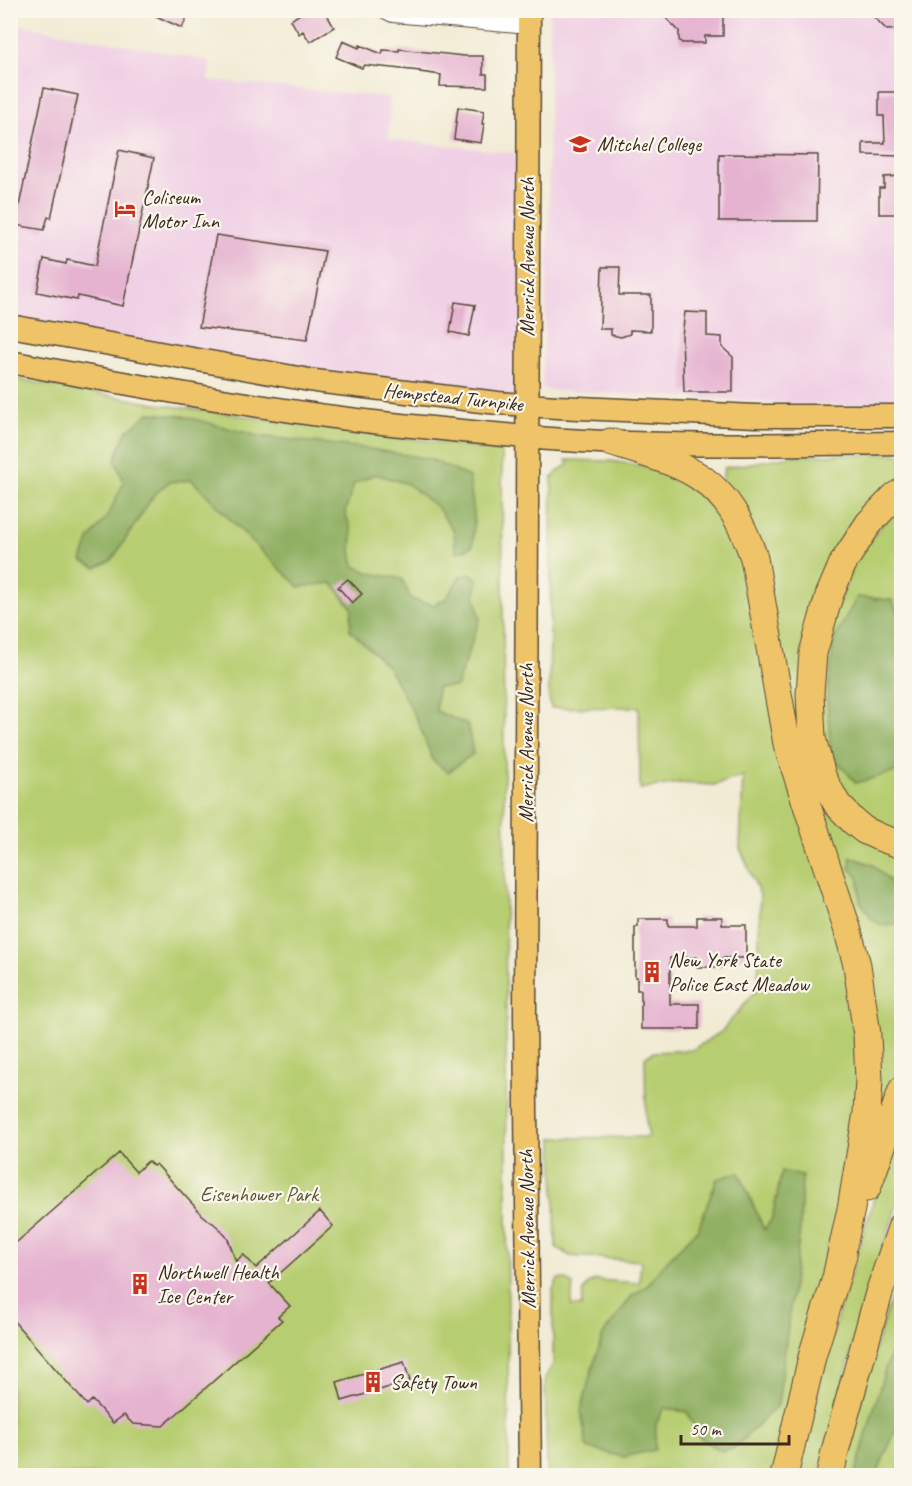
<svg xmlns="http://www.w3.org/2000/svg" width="912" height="1486" font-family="Caveat,sans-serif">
<rect width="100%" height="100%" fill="#fbf7ec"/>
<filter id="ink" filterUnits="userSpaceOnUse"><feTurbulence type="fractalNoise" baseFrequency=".0167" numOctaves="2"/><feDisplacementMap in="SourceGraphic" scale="12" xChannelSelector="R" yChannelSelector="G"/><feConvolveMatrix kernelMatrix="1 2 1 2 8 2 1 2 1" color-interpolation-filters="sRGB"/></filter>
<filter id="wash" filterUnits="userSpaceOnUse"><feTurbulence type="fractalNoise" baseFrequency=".008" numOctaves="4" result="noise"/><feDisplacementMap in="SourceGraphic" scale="24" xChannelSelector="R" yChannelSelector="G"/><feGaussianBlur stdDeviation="1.35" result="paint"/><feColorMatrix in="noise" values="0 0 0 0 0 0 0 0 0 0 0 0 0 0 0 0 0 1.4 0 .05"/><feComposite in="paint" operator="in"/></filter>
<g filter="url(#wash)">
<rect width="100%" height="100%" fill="#f1ebd4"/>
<!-- built -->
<path fill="#f0d0e5" d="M550,11H901V400L852,406L547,390L542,387L548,259Z
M14,24L211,61L208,80L390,97L389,139L526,154V403L11,325L10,57Z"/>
<!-- green -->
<path fill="#b7cd71" stroke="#797c48" stroke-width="1.5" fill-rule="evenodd" d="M11,378L157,404L502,451L509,1475H11Z
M870,454H901V482L856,524L800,725L789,719L722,482L724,468L791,456Z
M566,460L611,461L651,467L699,488L695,492L702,498L706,494L728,523L740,551L843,947L860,1080L838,1210L816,1289L776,1475L693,1476L650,1470L633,1475H547L545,1378L553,1364V1289L558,1279H566L573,1285L571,1306L581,1307L583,1292L588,1284L596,1280L639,1283L641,1261L570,1256L556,1247L553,1138L649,1137L646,1121L645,1057L654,1052L692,1050L721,1032L758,988L760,895L740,848L743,776L714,785L679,783L640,789L639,707L551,708L549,698L552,477H554C557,470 562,469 568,464ZM782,1171L733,1448L699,1437L687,1412L664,1408L656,1424L590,1376L603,1335L632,1296L648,1285L662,1266L698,1229L717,1179L750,1198L764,1230L772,1219Z
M901,502V835L860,818L834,786L819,728L824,643L856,557Z
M825,809L901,856V1064L881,1123L819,814Z
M901,1118V1193L864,1305L819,1475L796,1476L838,1314L883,1170Z
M901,1267V1475L843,1476L871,1361Z"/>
<!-- forest -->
<path fill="#91b063" stroke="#666d40" stroke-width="1.5" d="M149,413L183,416L258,436L364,448L430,459L469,477L474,514L473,545L467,549L456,552L454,532L438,508L408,484L375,474L354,484L345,512L352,532L351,551L354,566L370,573L402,579L411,599L433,605L447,598L460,576L471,574L478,580L475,594L480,619L456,687H437L436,711L468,725L473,754L448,772L433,761L418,722L389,668L350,630L352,608L332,583L299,587L255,545L192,480L169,482L154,495L112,560L96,568L82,561L89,540L108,515L124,482L115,460L126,432Z
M857,597L892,600L901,618L902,770L856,783L831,754L827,698L834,639Z
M851,857L873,865L901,892V922L895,924L881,925L871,918L860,901L859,879L850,868Z
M782,1171L802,1176L800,1229L778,1405L734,1448L722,1451C698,1440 698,1435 687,1412L664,1408L656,1424L655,1450L623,1457L587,1448L581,1411L590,1376L603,1335L632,1296L648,1285L662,1266L698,1229L717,1179L739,1172L764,1230L772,1219Z
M901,1317V1419L883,1459L877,1475H855L885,1369L899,1332Z"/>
<g id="blocks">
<!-- building -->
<path fill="#e5b3d0" d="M143,10H190L182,28Z
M306,10H324L334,27L310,42L303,31L299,34L291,20Z
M658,10H723V36H705V43H682L679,40V31Z
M867,10H902V29L887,30Z
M343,41L359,48L360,45L382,54L383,50L399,51V49L464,56H483V74H487V87L440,86L441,75L420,72V71L364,65L362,68L336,57Z
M44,88L78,95L51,218L48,217L44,230L15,225Z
M879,92H902V156L863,155V143H885L884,116H879Z
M458,107L484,111L482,124H484L481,143L454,139Z
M119,150L154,158L123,306L78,296L77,300L37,292L44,259L66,264L67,260L95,266Z
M719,154L818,155L817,221H719Z
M902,176V214H879V188H884V177Z
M216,235L325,251L307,340L199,327Z
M602,267H620L619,295H651V331L630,330V334L621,337L611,335V329H600Z
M455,302L475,305L469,336L450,332Z
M685,312L707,313V336L722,337V347L733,357V392H684L682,336Z
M348,579L362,594L352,603L338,587Z
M697,917H722V925H746V958H722V967H697V957L670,958V1004H699V1029H641V990H637V977H635V927H638V919H668V926H697Z
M119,1153L136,1172L148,1161L153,1166L156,1164L206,1219L213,1223L221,1230L228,1239L236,1262L243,1254L256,1268L320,1211L333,1226L269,1283L290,1306L278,1317L282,1320L163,1426L133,1424L124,1415L113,1423L92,1400L87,1405L10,1317V1248Z
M404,1362L410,1381L342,1401L337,1382Z"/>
</g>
</g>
<g filter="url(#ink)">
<use href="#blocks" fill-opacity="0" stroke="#564739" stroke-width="1.5"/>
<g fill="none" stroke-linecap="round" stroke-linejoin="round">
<defs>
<path id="minor" d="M387,10L393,13L529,25"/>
<path id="major" d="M529,10L525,1014L530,1476
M10,326L315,381L498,403L557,407L756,416H902
M10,362C120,383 230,403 341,418C402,426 464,431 526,437C650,448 776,444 902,443"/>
<path id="highway" d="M610,442C687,466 726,474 754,558L787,744L847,928L857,965L867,1035L869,1080L867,1113L851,1209L837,1273
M902,492L895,496L869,523L843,563L829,596L813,653L810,693L812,738L822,776L837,804L853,821L864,830L879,837L902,845
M867,1188L902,1090
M784,1476L813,1353L843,1255
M830,1476L835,1451L879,1293L902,1225"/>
</defs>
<!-- minor casing -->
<use href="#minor" stroke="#564739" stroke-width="20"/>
<!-- major casing -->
<use href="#major" stroke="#564739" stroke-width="25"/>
<!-- highway casing -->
<use href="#highway" stroke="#564739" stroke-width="29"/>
<!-- minor -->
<use href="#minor" stroke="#fff" stroke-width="18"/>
<!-- major -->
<use href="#major" stroke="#efc469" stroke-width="22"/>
<!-- highway -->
<use href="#highway" stroke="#efc469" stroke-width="27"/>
</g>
</g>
<!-- icons -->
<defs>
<symbol id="school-bare" viewBox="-9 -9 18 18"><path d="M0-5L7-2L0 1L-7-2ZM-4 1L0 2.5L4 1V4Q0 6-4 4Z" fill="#c8321e" stroke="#fbf7ec" stroke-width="2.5" paint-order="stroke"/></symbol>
<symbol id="hotel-bare" viewBox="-9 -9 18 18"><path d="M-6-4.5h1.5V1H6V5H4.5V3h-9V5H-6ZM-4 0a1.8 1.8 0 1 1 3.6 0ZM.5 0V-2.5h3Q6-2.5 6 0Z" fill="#c8321e" stroke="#fbf7ec" stroke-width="2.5" paint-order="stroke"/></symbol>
<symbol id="building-bare" viewBox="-9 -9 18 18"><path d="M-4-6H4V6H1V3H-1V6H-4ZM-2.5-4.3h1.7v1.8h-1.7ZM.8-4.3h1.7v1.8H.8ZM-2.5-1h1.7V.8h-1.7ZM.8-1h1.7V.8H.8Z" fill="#c8321e" stroke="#fbf7ec" stroke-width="2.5" paint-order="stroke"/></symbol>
</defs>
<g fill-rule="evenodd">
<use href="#school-bare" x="565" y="129" width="30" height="30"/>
<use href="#hotel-bare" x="110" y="194" width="30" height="30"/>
<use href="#building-bare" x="637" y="957" width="30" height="30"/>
<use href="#building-bare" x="125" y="1269" width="30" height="30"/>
<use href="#building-bare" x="358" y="1367" width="30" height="30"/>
</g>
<g text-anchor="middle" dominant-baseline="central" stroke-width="4.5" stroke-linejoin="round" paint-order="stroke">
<!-- poi labels -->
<g font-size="21" fill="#3b2a1e" stroke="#fbf7ec" text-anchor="start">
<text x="597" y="144">Mitchel College</text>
<text x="142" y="197">Coliseum<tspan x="142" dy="24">Motor Inn</tspan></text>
<text x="669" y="960">New York State<tspan x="669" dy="24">Police East Meadow</tspan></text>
<text x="157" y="1272">Northwell Health<tspan x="157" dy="24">Ice Center</tspan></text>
<text x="390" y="1382">Safety Town</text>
</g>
<!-- street labels -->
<g font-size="21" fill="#3b2a1e" stroke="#fbf7ec">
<text transform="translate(527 257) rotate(-90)">Merrick Avenue North</text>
<text transform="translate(453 397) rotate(6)">Hempstead Turnpike</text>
<text transform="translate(526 743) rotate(-90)">Merrick Avenue North</text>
<text transform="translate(527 1229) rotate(-91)">Merrick Avenue North</text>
</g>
<!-- park labels -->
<g font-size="21" fill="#5a5333" stroke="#fbf7ec">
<text x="259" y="1194">Eisenhower Park</text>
</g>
</g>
<!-- margin -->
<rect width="912" height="1486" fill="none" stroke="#fbf7ec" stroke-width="36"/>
<!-- scale -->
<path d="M681 1435v9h108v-9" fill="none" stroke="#3b2a1e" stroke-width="3"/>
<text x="690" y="1435" font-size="18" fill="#3b2a1e" stroke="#fbf7ec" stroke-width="4.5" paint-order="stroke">50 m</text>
</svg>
